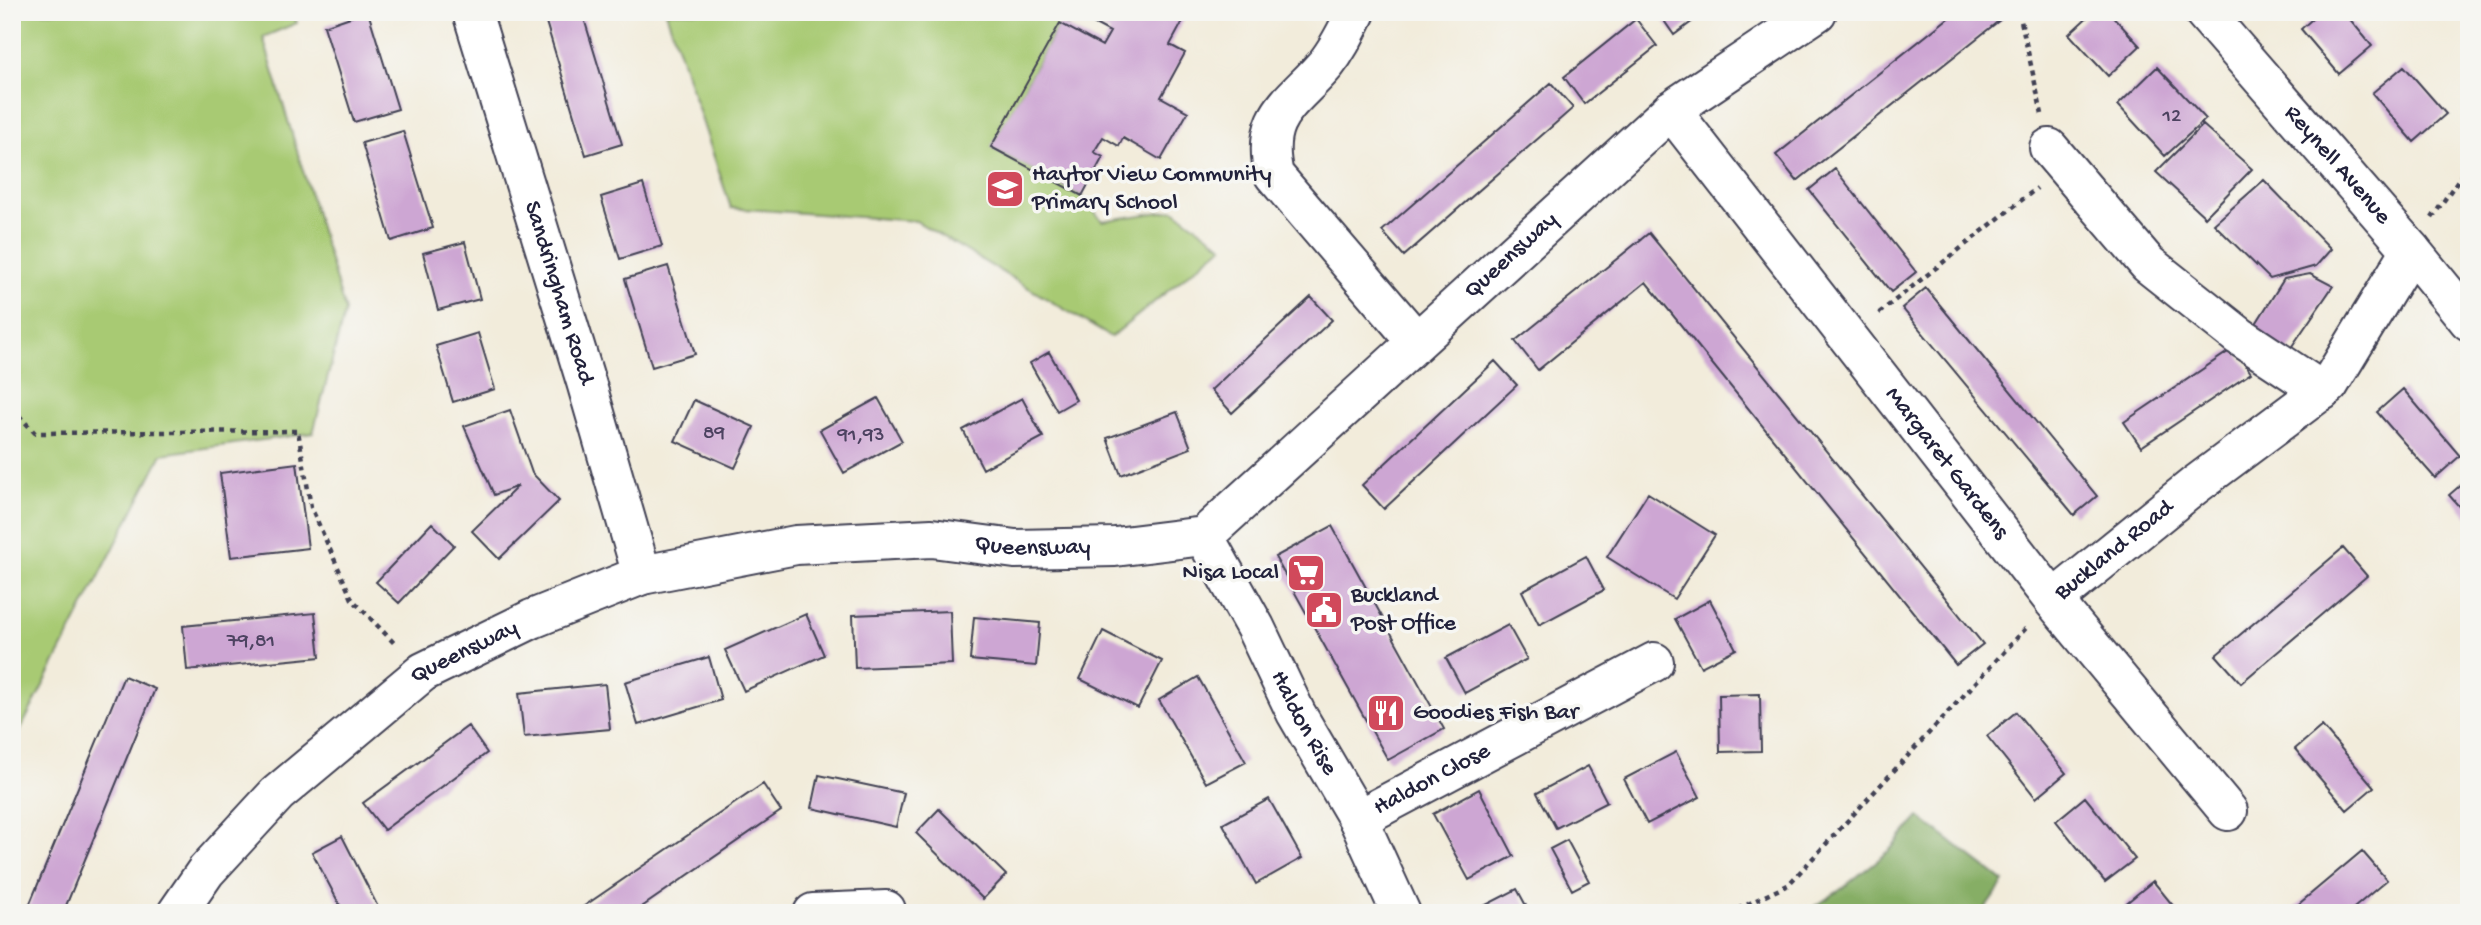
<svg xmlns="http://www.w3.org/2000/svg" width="2481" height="925" font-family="'Gochi Hand',sans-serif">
<rect width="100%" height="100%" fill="#f6f6f2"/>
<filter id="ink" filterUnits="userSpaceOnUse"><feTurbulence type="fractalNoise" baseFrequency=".0143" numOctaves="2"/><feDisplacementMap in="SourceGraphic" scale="14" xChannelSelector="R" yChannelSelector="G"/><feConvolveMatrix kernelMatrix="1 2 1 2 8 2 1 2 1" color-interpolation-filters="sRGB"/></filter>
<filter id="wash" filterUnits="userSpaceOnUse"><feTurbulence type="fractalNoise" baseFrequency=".00686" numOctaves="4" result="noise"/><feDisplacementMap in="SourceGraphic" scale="28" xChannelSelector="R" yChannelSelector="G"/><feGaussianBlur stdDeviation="1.57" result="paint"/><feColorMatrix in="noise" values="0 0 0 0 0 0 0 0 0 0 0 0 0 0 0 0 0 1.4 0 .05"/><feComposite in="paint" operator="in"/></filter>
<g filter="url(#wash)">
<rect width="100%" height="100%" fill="#f2ecdb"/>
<!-- green -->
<path fill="#a8ca73" stroke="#657657" stroke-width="2" d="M12,12H293L297,23L263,37L345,311L313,433L162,454L12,746Z
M666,12H1076L1063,34L1059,24L992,147L1082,196L1102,221L1174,210L1223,246L1111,337L916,221L731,208Z"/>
<!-- forest -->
<path fill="#86ae65" stroke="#546850" stroke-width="2" d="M1919,817L2004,882L1982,913H1805L1840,890L1888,852Z"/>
<g id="blocks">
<!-- building -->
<path fill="#cda6d3" d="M365,12H368L398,109L354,122L324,26Z
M543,12H582L622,144L586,155Z
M1082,12H1188L1170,45L1185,53L1161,97L1188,112L1161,160L1123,138L1119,146L1103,137L1094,152L1103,157L1082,196L991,147L1060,23L1102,46L1110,32L1080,16Z
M1658,12H1705L1674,35Z
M1956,12H2010L1797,181L1776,155Z
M2093,12H2109L2140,46L2108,76L2069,34Z
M2320,12H2344L2372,46L2339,74L2301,29Z
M1636,19L1657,46L1584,104L1564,77Z
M2404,66L2446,114L2414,142L2372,93Z
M2157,67L2206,119L2165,156L2118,105Z
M1551,83L1573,108L1404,256L1382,231Z
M2203,125L2252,169L2205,217L2156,172Z
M403,131L433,228L391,241L362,143Z
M1835,169L1916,272L1891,292L1809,190Z
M2264,180L2331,249L2316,266L2270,279L2214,224Z
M643,184L662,246L620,259L601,197Z
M1649,233L1983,644L1956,665L1646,282L1538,370L1515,341Z
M465,242L480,299L438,310L423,253Z
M668,266L695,354L652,367L625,279Z
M2310,274L2333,286L2288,352L2252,330L2284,279Z
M1926,288L2097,496L2074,515L1902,308Z
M1311,297L1332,320L1232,413L1211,390Z
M478,333L495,389L453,402L436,346Z
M2234,348L2251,373L2141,447L2124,422Z
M1049,352L1076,400L1057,411L1030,363Z
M1495,361L1517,385L1384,509L1362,485Z
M2403,389L2460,456L2435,478L2377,412Z
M878,398L902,441L844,473L820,430Z
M1022,398L1043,437L983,469L963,430Z
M694,400L754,427L735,468L675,441Z
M510,410L532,473L559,501L499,559L472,531L518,486L494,495L464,426Z
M1177,412L1191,448L1121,475L1107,438Z
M297,463L308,548L231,557L220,473Z
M2469,478V518L2449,495Z
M1648,493L1715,535L1674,599L1607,557Z
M432,523L454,545L399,603L376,582Z
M1332,526L1444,729L1388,760L1275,557Z
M2343,548L2367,576L2241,683L2216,655Z
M1586,556L1604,590L1539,625L1522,591Z
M1710,600L1736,649L1701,667L1675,619Z
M950,611L952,664L855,668L853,615Z
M315,613L320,657L187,670L183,626Z
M806,614L824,655L744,691L725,650Z
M974,617L1040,623L1036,666L970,660Z
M1508,625L1527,659L1465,693L1446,658Z
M1103,631L1162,661L1138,708L1080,679Z
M709,657L721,700L638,725L625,682Z
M124,676L155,689L63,913H26Z
M1198,677L1246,762L1206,783L1159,700Z
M605,684L610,729L524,737L519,693Z
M1760,694L1761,751L1720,752L1719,695Z
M2016,712L2066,773L2036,798L1987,736Z
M468,726L487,753L384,830L363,803Z
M2322,726L2374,787L2347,810L2295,749Z
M1676,752L1700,797L1647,824L1624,779Z
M1588,766L1607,802L1556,828L1537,793Z
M819,775L904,793L896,827L812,808Z
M763,784L781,811L633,913H574Z
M1479,789L1514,856L1469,880L1433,814Z
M2085,797L2135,859L2105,882L2056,821Z
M1269,799L1302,858L1256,884L1223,824Z
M939,809L1006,875L983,899L916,833Z
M342,836L381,913H344L312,852Z
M1567,840L1589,881L1572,890L1550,849Z
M2362,851L2387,880L2348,913H2288Z
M2153,881L2179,913H2131L2124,905Z
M1517,889L1530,913H1485L1482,907Z"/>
</g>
</g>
<g filter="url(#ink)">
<use href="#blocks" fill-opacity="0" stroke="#414053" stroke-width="2"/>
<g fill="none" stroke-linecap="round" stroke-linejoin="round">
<defs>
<g id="minor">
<path id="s1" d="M472,12L586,382L642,575"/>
<path d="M1356,12C1347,30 1339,48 1326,64C1292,104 1260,114 1274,175L1416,341"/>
<path id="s2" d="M2204,12L2411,250L2469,321"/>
<path id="s3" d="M1671,110L2053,600L2228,811"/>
<path d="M2049,148L2148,264L2239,336L2322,391"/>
<path id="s4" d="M1204,536L1255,627L1296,713L1358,819L1401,913"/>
<path id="s5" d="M2053,600L2194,486L2329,385L2411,250"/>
<path id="s6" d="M1358,819L1654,662"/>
<path id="s7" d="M177,913L206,871L277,794L423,672L532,619L642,575L796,545L932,538L1015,549L1115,547L1204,536L1671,110L1817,12"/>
<path d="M813,913L886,910"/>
</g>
</defs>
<!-- minor casing -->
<use href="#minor" stroke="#414053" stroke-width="42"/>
<!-- path -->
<path stroke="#414053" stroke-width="4.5" stroke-dasharray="5 5" stroke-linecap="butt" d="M2019,12L2042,114
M2432,218L2469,164
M1879,313L2037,188
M12,408L35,433L298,431L311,507L352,599L396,645
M1729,913L1788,885L2028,626"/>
<!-- minor -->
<use href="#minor" stroke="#fff" stroke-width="38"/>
</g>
</g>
<!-- icons -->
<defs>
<symbol id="school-square" viewBox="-11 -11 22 22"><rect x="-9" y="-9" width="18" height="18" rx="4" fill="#d1495b" stroke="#f6f6f2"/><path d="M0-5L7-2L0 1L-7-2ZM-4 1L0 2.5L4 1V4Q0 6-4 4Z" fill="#fff"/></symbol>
<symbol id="supermarket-square" viewBox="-11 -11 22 22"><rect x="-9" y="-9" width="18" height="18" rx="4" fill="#d1495b" stroke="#f6f6f2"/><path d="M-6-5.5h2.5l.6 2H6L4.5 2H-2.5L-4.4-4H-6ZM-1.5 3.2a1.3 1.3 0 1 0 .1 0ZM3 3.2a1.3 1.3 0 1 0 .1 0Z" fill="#fff"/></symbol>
<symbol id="civic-square" viewBox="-11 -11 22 22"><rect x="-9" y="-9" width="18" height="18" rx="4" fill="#d1495b" stroke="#f6f6f2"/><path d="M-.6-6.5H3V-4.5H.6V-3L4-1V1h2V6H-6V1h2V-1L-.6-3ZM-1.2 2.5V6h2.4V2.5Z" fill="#fff"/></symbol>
<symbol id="restaurant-square" viewBox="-11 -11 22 22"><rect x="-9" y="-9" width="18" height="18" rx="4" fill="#d1495b" stroke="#f6f6f2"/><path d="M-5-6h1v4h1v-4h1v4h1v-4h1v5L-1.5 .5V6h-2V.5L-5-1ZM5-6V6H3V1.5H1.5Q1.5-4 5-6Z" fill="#fff"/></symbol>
</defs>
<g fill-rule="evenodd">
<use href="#school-square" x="983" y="167" width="44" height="44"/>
<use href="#supermarket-square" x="1284" y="551" width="44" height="44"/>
<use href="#civic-square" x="1302" y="588" width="44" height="44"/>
<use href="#restaurant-square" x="1364" y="691" width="44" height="44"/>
</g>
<g text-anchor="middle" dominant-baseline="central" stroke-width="7" stroke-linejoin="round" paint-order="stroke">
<!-- number labels -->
<g font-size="21" fill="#4d4361">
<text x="2172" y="117">12</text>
<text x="714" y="434">89</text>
<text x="861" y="436">91,93</text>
<text x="251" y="642">79,81</text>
</g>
<!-- street labels -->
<g font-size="24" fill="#22223b" stroke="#f6f6f2">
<text stroke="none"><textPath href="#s2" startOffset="203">Reynell Avenue</textPath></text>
<text stroke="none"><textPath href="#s7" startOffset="1568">Queensway</textPath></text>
<text stroke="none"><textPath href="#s1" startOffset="294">Sandringham Road</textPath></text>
<text stroke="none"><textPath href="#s3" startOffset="448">Margaret Gardens</textPath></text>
<text stroke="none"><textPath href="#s7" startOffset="980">Queensway</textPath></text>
<text stroke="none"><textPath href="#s5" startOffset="79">Buckland Road</textPath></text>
<text stroke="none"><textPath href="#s7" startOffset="392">Queensway</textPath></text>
<text stroke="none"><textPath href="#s4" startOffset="212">Haldon Rise</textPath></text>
<text stroke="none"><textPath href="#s6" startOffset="84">Haldon Close</textPath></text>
</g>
<!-- poi labels -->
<g font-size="24" fill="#22223b" stroke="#f6f6f2" text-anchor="start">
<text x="1032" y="175">Haytor View Community<tspan x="1032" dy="28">Primary School</tspan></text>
<text x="1279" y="573" text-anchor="end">Nisa Local</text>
<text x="1351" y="596">Buckland<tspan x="1351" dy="28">Post Office</tspan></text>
<text x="1413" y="713">Goodies Fish Bar</text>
</g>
</g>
<!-- margin -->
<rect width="2481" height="925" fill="none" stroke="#f6f6f2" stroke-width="42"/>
</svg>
